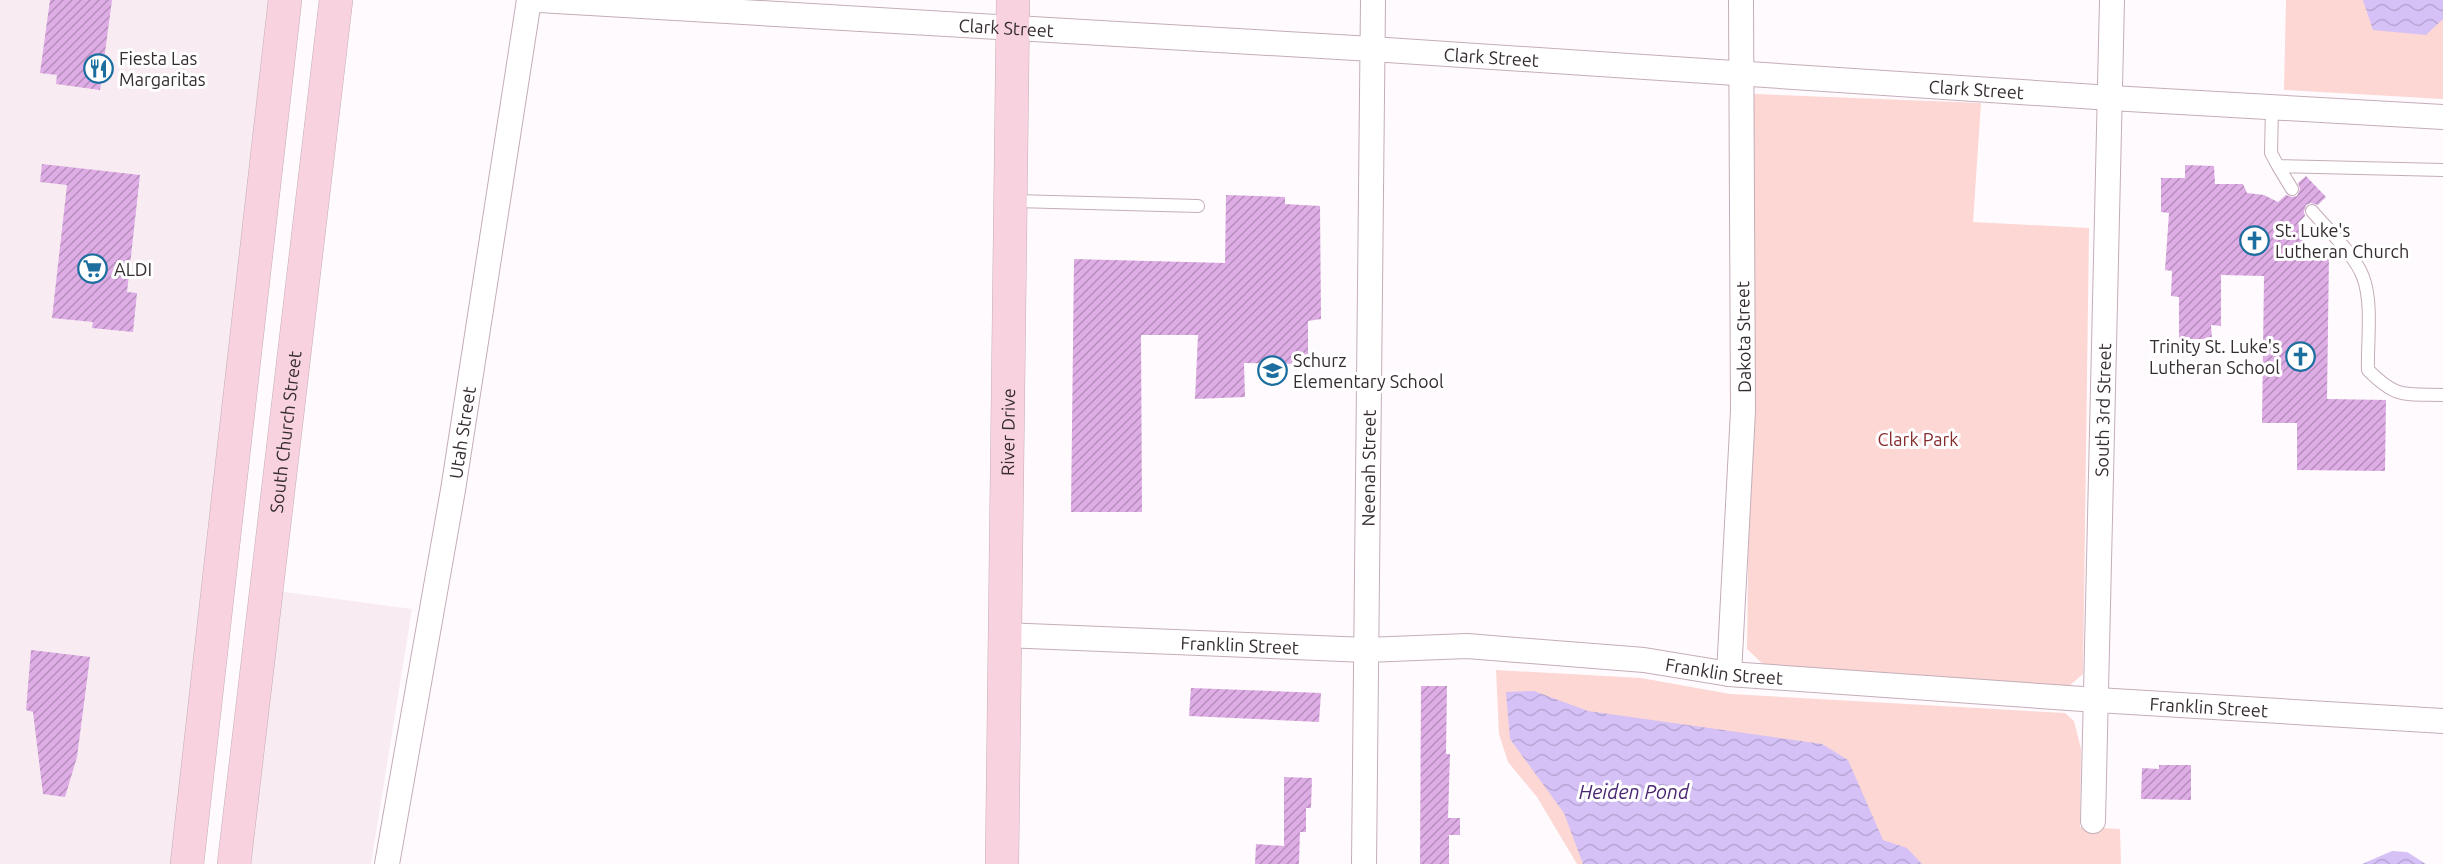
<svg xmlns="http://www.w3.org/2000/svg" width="2443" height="864" font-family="Ubuntu,sans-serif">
<defs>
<pattern id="water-waves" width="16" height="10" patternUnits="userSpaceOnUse" patternTransform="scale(1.5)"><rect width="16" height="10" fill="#d5c1f6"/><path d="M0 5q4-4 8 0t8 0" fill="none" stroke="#b7a6d3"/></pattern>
<pattern id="building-hatch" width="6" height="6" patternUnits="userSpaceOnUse" patternTransform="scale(1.5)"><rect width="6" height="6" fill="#deade5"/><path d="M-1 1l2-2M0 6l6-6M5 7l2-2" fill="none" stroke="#b58dba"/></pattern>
</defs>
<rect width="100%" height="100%" fill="#fffafd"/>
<!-- built -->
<path fill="#f8ebf2" d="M0,0H269L172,864H0Z
M277,591L412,609L371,864H246Z"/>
<!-- green -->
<path fill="#fcd7d4" d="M2286,0H2443V99L2284,90Z
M1754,94L1981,103L1973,222L2089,228L2083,674L2069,686L1766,667L1747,649Z
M1496,670L1641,678L1730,694L2065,713L2074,721L2081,749L2080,827L2120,829L2121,864H1577L1537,797L1508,762L1499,734Z"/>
<!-- water -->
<path fill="url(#water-waves)" d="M2363,0H2443V19L2426,35L2373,30Z
M1534,691L1588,711L1822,744L1848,760L1883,840L1907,848L1922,864H1583L1564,813L1510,739L1506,692Z
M2392,851L2407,852L2426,864H2362Z"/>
<!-- building -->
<path fill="url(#building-hatch)" d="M50,0H112L100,90L56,84L57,75L40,73Z
M42,164L140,175L127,292L137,293L133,332L92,328L93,322L52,318L67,185L40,182Z
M2185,165L2214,166L2215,184H2243L2247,193L2264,195L2278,202L2286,195L2292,197L2297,196L2300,189L2298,183L2306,176L2326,197L2318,205L2311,203L2306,205L2304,212L2305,216L2298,223L2303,237L2306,255H2329L2327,399L2386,400L2385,471L2297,470V423H2262L2264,276L2221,275V326L2211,325L2212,339H2179V297L2171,296L2172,271L2165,270L2169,213L2161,212V178H2185Z
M1226,195L1285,197V204L1320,206L1321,319L1308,321V364L1244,363L1245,397L1195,399L1198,335H1141L1142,512H1071L1074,259L1225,263Z
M31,650L90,657L77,757L65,797L43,794L33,712L26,710Z
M1421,686H1447L1446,754H1450L1448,818H1460V835H1449V864H1420Z
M1191,688L1321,693L1319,722L1189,716Z
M2159,765H2191V800L2141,799L2142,768L2159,769Z
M1284,777L1312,778L1311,808H1306V832H1300L1299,864H1255L1256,844L1284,846Z"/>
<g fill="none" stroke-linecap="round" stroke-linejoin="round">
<defs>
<path id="lane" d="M2272,107L2271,153L2278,166L2443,170
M2278,166L2292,189
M1012,201L1198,206
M2312,211C2327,229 2355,255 2363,277C2373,303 2367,343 2368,370C2397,399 2404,394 2443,395"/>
<g id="street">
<path id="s1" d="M539,0L1372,49L2111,98L2443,117"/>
<path id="s2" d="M1006,635L1366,650L1467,646L1644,660L1729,674L2097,700L2443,721"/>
<path d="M1729,674L1743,411L1741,0"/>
<path id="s3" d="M2093,821L2112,0"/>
<path id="s4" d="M387,864L453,490L529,0"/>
<path id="s5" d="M1364,864L1373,0"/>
</g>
<g id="secondary">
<path d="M187,864C221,576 250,288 285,0"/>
<path id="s6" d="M234,864L336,0"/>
<path id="s7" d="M1002,864L1013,0"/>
</g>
</defs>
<!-- lane casing -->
<use href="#lane" stroke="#c4adba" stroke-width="14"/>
<!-- street casing -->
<use href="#street" stroke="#c4adba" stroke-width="26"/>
<!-- secondary casing -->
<use href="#secondary" stroke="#c4adba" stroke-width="34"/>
<!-- lane -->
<use href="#lane" stroke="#fff" stroke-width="12"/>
<!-- street -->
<use href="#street" stroke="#fff" stroke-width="24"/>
<!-- secondary -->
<use href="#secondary" stroke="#f8d2de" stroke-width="33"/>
</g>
<!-- icons -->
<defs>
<symbol id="restaurant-ring" viewBox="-11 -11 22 22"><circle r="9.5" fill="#fff" stroke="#1c6e9f" stroke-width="1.5"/><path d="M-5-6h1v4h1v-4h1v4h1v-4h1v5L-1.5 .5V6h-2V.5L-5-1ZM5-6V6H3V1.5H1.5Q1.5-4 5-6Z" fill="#1c6e9f"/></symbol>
<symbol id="church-ring" viewBox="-11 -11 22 22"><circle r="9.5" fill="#fff" stroke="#1c6e9f" stroke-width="1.5"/><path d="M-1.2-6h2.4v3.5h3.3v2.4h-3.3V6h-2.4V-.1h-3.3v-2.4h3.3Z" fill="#1c6e9f"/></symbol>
<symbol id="supermarket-ring" viewBox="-11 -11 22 22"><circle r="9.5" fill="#fff" stroke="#1c6e9f" stroke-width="1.5"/><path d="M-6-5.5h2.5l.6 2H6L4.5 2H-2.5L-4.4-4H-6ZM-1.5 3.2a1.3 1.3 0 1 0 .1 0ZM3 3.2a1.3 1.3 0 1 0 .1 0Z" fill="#1c6e9f"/></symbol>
<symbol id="school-ring" viewBox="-11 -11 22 22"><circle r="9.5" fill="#fff" stroke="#1c6e9f" stroke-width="1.5"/><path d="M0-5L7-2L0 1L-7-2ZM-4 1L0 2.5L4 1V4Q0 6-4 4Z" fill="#1c6e9f"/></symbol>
</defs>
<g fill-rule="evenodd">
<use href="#restaurant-ring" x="82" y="52" width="33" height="33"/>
<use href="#church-ring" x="2238" y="224" width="33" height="33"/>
<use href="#supermarket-ring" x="76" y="252" width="33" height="33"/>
<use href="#church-ring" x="2284" y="340" width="33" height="33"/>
<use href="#school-ring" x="1256" y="354" width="33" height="33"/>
</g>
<g text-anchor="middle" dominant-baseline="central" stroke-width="6" stroke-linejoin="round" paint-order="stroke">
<!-- street labels -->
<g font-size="18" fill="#362d32" stroke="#fff">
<text stroke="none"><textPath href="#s1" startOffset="468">Clark Street</textPath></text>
<text stroke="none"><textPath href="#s1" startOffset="954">Clark Street</textPath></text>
<text stroke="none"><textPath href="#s1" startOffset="1440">Clark Street</textPath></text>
<text transform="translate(1743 337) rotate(-91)">Dakota Street</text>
<text stroke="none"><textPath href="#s3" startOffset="411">South 3rd Street</textPath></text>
<text stroke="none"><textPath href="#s6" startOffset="435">South Church Street</textPath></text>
<text stroke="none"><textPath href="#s7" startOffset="432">River Drive</textPath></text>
<text stroke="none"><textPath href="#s4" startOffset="438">Utah Street</textPath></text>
<text stroke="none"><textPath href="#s5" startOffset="396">Neenah Street</textPath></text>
<text stroke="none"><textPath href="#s2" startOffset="234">Franklin Street</textPath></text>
<text stroke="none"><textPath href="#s2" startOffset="720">Franklin Street</textPath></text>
<text stroke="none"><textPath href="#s2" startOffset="1206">Franklin Street</textPath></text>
</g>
<!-- poi labels -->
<g font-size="18" fill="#362d32" stroke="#fff" text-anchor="start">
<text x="119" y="58">Fiesta Las<tspan x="119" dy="21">Margaritas</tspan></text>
<text x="2275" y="230">St. Luke's<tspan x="2275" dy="21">Lutheran Church</tspan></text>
<text x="114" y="269">ALDI</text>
<text x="2280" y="346" text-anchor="end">Trinity St. Luke's<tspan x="2280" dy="21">Lutheran School</tspan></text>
<text x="1293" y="360">Schurz<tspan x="1293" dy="21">Elementary School</tspan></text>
</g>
<!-- park labels -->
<g font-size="18" fill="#852a2c" stroke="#fff">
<text x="1918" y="439">Clark Park</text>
</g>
<!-- water labels -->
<g font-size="20" font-style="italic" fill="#4a2772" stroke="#fff">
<text x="1634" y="791">Heiden Pond</text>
</g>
</g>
</svg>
